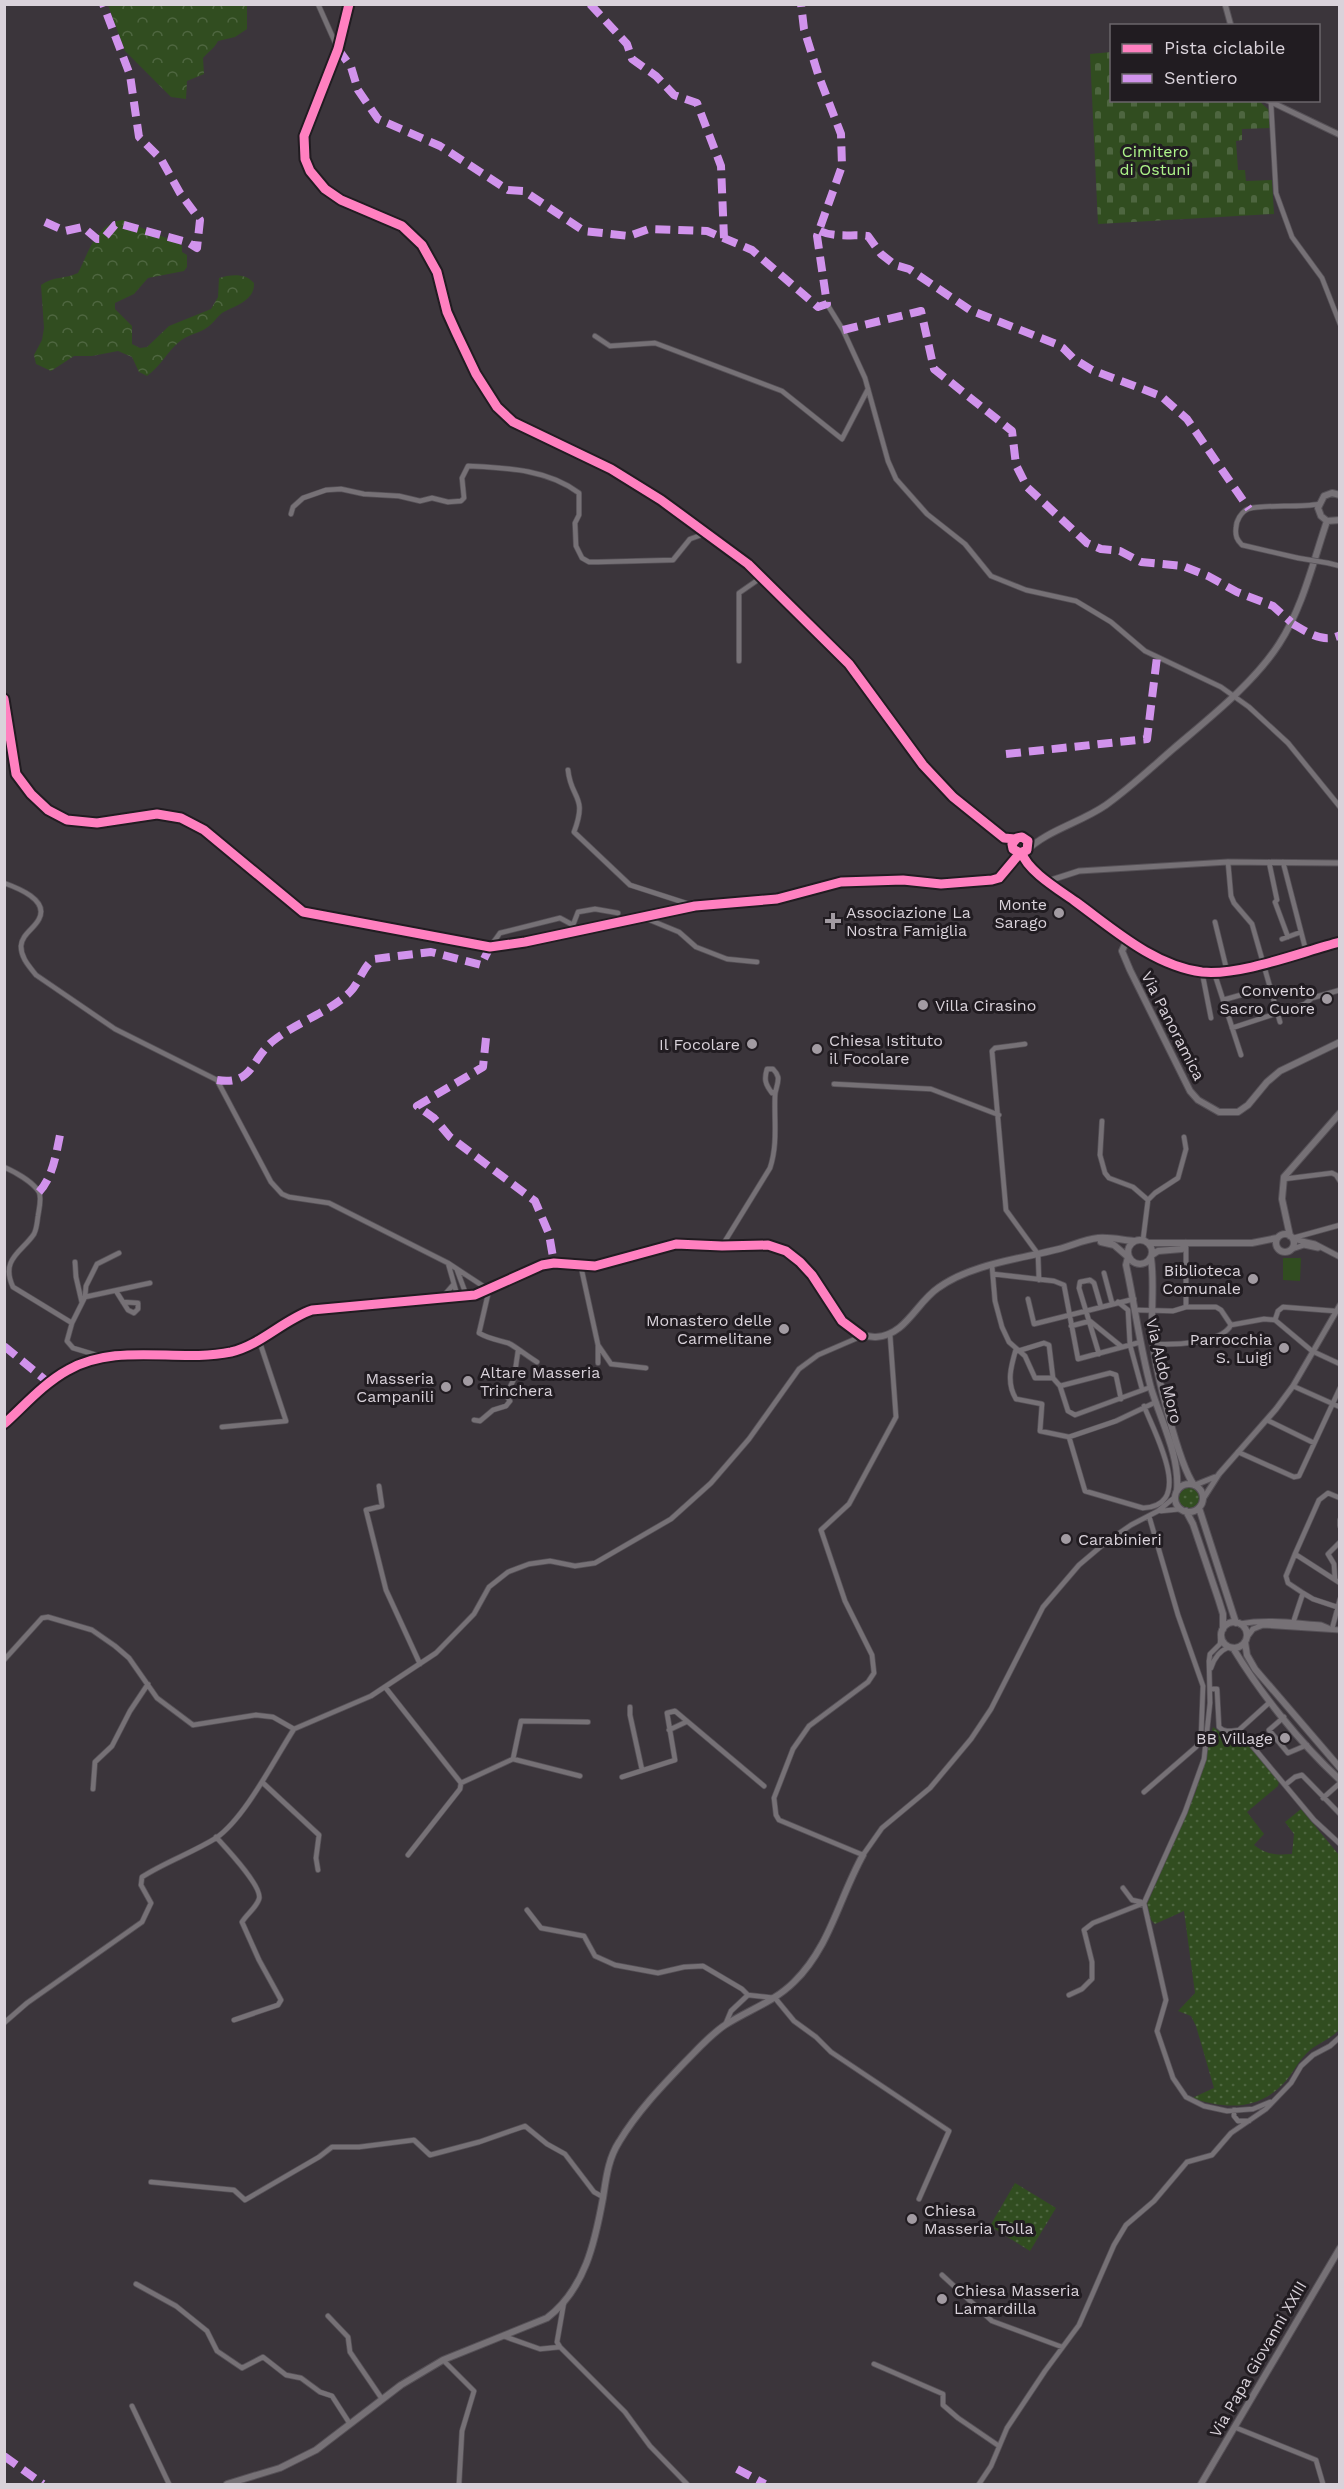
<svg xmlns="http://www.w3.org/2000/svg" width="1344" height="2489" font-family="'Work Sans',sans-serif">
<defs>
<pattern id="grass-dots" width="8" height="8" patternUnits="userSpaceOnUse" patternTransform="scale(1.5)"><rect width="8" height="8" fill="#314d20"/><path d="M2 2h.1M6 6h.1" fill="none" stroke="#4e6640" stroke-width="1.8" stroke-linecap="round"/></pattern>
<pattern id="forest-crowns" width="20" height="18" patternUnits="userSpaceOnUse" patternTransform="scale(1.5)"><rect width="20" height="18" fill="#314d20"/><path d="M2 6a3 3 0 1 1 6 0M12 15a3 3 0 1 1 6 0" fill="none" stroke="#4e6640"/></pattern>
<pattern id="cemetery-stones" width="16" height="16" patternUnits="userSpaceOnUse" patternTransform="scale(1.5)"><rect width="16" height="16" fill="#314d20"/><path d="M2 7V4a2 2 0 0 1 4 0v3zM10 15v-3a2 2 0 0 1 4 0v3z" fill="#4e6640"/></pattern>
</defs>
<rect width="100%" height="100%" fill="#3b353b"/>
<!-- grass -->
<path fill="url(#grass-dots)" d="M1179 1498a10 10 0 1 1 20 0a10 10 0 1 1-20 0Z
M1213,1727L1224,1735L1238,1732L1279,1781L1278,1786L1247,1812L1264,1834L1254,1845C1267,1855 1276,1855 1292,1854L1294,1834L1285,1822L1301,1809L1339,1855V2030C1330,2040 1315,2044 1306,2054C1297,2063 1292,2075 1283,2084C1257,2111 1225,2109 1192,2098L1214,2088L1196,2026L1191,2016L1178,2011L1195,1993L1184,1911L1155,1924L1151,1920L1147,1904L1196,1791Z
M1015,2183L1056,2208L1030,2251L990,2226Z"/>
<!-- forest -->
<path fill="url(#forest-crowns)" d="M108,5H247V29L235,37L218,41C214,49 208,52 203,58L204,74L187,81L186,99L171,97L125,51Z
M123,220L178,243L182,246V252L187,255V267L184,271L148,278L134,294L115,303V309L132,326V344L140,348L147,347L169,326L211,309L218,297L219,278C231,274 246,273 254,283C255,301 234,306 222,313C216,318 212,325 205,329C196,334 187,335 179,342C167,352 160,367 147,376L139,372L132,357L118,351L92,356H74L51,371L36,364L34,355L42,340L44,328L41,285C53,276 66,279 78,273C89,252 96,223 123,220Z"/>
<!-- cemetery -->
<path fill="url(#cemetery-stones)" d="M1111,52L1112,100L1259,101L1269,110L1270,128L1242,129V140L1236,141L1238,170H1245L1246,181L1272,180L1274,214L1098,224L1090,54Z"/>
<!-- green -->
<path fill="#314d20" d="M1283,1258H1301L1300,1281L1283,1280Z"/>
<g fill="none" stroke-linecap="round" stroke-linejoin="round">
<defs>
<path id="minor" d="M318,4L338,49
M1271,103L1276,193L1292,237L1322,278L1340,324
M827,304L843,330L865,378L888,461L896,479L927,514L965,544L991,576L1026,590L1076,601L1111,622L1145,651L1221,687L1249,707L1288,743L1340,807
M595,336L610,346L655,343L782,391L842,439L868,389
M291,514L293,507L303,498L326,490L341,489L364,494L399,496L420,501L432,498L448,502L461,501L464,498L462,478L468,466C506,468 547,469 579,493V515L575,523L576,546L582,558L589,562H598L673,560L690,539L707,533
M1298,558L1242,545C1237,540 1235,536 1236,528C1236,521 1241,512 1248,509C1262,504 1300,508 1319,504
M1328,563L1340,566
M739,661V593L762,577
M4,699L16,774L31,794L48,810L67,820L97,823L157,814L181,818L204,830L303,912L490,947L525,942L695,906L777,899L841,882L903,880L941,884L992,880L999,878L1020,853
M568,770C571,800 588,795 574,832L630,885L695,906
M1228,862L1231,896L1234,903L1252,924L1280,1022
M1269,862L1277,900L1275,902L1288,937
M1283,862L1306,951
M4,883C18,888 49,900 39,919C34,929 22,934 21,946C21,958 29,966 36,975L115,1029L217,1080L271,1182L282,1194L289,1197L329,1203L448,1263L489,1290L479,1333C489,1339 498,1340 508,1343C512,1344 530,1358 537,1362
M645,918L679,932L696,947L727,959L757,962
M1215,922L1227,971
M1282,939L1301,932
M490,947L500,933L560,918L573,925L578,912L595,909L618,913
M1202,972L1211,1018
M1214,972L1241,1055
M1223,1000L1269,987
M1232,1028L1305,1004L1312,998L1340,990
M1025,1044L995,1048L992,1051L1006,1210L1038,1254L1039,1280
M834,1084L931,1089L999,1115
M1102,1121L1100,1155L1105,1173L1109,1178L1133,1187L1148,1200
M4,1167C15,1172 33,1182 39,1192C42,1198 39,1209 38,1216C37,1222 37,1228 34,1234C22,1252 0,1259 13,1287L72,1323L67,1341L73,1348L103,1357
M1284,1179L1332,1173L1336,1175L1340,1181
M1148,1200L1155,1193L1178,1178L1186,1149L1184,1137
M1293,1238L1340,1225
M1143,1240L1148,1200
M722,1246L770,1168C778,1144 774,1121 775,1096C775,1089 779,1084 778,1077C777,1073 776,1072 773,1069H767C764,1079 765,1084 772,1093L775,1092
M75,1262L76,1277L82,1303
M448,1263L458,1298
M992,1266L995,1301L1002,1327L1009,1342L1025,1356L1035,1378H1053
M581,1267L598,1345V1363
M457,1270L467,1297
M1104,1273L1112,1303
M993,1274L1054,1281L1064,1285L1078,1359L1141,1342
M116,1291L128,1310L134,1313L138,1309V1303L123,1302
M85,1297L150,1283
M441,1299L453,1285
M1028,1299L1034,1324L1134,1299
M1118,1302L1128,1310L1130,1345L1142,1389
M1186,1307V1243
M1136,1310L1173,1311L1186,1307H1216L1221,1310L1231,1325
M1275,1320L1312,1351L1340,1364
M1275,1320L1278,1311L1283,1307L1335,1311
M72,1323L85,1297L86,1286L97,1264L119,1253
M1071,1326L1090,1321L1122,1347
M890,1334L896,1417L849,1504L821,1530L845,1601L872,1655L874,1673L868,1682L809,1726L793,1749L774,1798L776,1815L779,1820L863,1855L882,1828L930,1788L971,1739L991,1709L1043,1607L1079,1565L1105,1543L1131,1525L1158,1511L1175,1497
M1153,1344C1173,1345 1221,1344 1231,1325L1264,1319L1275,1320
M598,1345L611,1364L646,1368
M1016,1349C1011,1366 1006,1383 1016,1399L1042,1404L1040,1431L1069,1437L1116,1421L1156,1402
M1018,1351L1044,1343L1049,1345L1053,1378
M1099,1354L1079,1288L1080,1282L1090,1280L1094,1283L1101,1307
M1053,1378L1060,1386L1068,1411L1075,1415L1151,1387
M1060,1386L1110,1373L1116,1375L1121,1399
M1293,1386L1340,1407
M474,1420L480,1421L493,1410L506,1406L510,1401L506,1395L514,1379L518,1351
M1267,1420L1314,1443
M222,1427L286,1421L259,1340
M1069,1437L1085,1491L1143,1508C1196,1506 1154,1432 1144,1406
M1238,1452L1294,1477L1299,1476L1340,1388
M379,1486L382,1506L366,1510L386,1590L420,1664
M1340,1498L1328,1493L1319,1500L1295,1554L1340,1583
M1161,1511L1181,1509
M1340,1520V1526
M1335,1579L1334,1564L1328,1554L1340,1542
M1303,1593L1313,1599L1340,1608
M1292,1626L1303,1593L1288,1583L1286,1576L1295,1554
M1332,1629L1340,1599
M1221,1633L1220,1644L1210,1654L1209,1661L1210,1703L1204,1759L1185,1812L1144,1903L1166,2000L1157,2031L1173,2078L1186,2097L1204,2106L1227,2111L1253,2109L1270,2102
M4,1660L42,1618L48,1617L92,1630L115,1646L129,1658L157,1698L193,1725L256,1715L273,1717L294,1729L371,1696L436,1653L474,1614L489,1587L508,1572L529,1564L550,1561L575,1566L595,1563L671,1519L711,1483L749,1439L799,1369L818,1355L862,1336
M1211,1668C1214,1658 1219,1651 1229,1647
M385,1687L461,1783L460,1789L408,1855
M1210,1689H1217L1219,1727C1225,1733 1231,1731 1239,1730
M630,1707V1715L642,1770
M1284,1717L1269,1730L1288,1753L1307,1745
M669,1730L686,1722
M1239,1730L1314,1820L1340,1844
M1239,1730L1270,1702
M513,1759L521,1721L588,1722
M622,1777L675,1760L667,1713L675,1711L764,1786
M262,1782L319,1835L316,1858L318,1870
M461,1783L513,1759L580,1776
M1285,1785L1295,1777L1302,1775L1340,1814
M93,1789L95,1762L112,1746L130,1711L148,1684
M1144,1792L1196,1747L1201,1738L1203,1686L1178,1615L1149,1516
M1323,1798L1340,1783
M216,1837C225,1847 263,1887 259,1899C256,1908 247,1914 242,1922L259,1960L281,2000L278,2005L234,2020
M1123,1888L1132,1900L1141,1902
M527,1910L541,1928L584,1936L595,1956L615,1965L658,1973L684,1967L703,1966L742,1989L748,1995L775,1998L794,2021L816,2037L831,2052L949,2131L919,2199
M1069,1995L1082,1989L1092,1979V1962L1084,1930L1093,1923L1144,1903
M4,2023L27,2003L142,1922L151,1903L141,1885L142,1877C165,1862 192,1853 216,1838C245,1818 274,1760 294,1729
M726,2023L731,2011L748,1995
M1234,2110V2116L1238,2121H1249
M151,2182L234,2190L245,2200L319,2157L332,2147H359L414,2140L430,2155L479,2142L525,2126L547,2144L565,2154L594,2192L603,2197
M942,2275L992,2321L1062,2347
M136,2284L176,2306L207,2331L217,2351L242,2368L263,2357L286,2375L301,2378L320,2392L332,2396L350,2424
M564,2302L557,2342L560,2347L625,2412L650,2446L687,2484
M328,2316L348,2337L350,2352L382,2399
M503,2336L540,2349L560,2347
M443,2360L474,2391L462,2431L459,2484
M874,2364L943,2394V2405L958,2418L999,2446
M132,2406L169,2484
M1234,2427L1316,2460L1323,2484
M979,2484L991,2466L1007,2428L1045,2371L1079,2325L1114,2245L1126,2225L1154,2201L1187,2162L1212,2155L1231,2133L1266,2109L1291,2083L1301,2066L1313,2055L1330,2046L1340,2037"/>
<path id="tertiary" d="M1225,4L1231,26
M1267,100L1340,135
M1048,881L1079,871L1228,862L1340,863
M1127,940C1150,954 1173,967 1199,971C1237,977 1302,952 1340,942
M1293,1239L1315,1244L1340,1257
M1292,1249L1304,1245L1318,1248
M1195,1485L1215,1477
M1203,1499L1219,1474L1276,1409L1293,1386L1340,1305
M1240,1624C1267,1619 1293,1623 1321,1625L1328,1628
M1247,1637L1253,1629L1263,1625L1340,1630"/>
<path id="secondary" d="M349,4L338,49L304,136L305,159L310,171L325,189L341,200L402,226L422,245L437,272L447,312L456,332L476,374L497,407L513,422L611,469L661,500L748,564L849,664L923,765L953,797L1004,838L1015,839
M1340,495L1332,493L1324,496L1318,508L1321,516L1327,521L1340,520
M1029,847L1028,841L1022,837L1017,838L1012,844L1016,852H1025C1047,830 1080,823 1106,805C1130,788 1151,768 1173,749C1208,719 1254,683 1279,644C1303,607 1313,562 1327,521
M1022,853C1028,874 1107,925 1127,940L1122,951L1130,970L1190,1091L1198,1100L1219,1112H1238L1248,1105L1267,1082L1280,1071L1340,1042
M1276 1243a9 9 0 1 1 18 0a9 9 0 1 1-18 0Z
M1290,1236L1282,1199L1284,1177L1340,1113
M1128 1252a12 12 0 1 1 24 0a12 12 0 1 1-24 0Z
M1101,1242L1114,1245L1128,1257L1126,1265C1135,1306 1140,1348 1151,1388C1161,1421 1180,1456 1177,1491
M1149,1243H1252L1277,1238
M1152,1255L1158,1251L1182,1249L1186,1243
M1151,1258C1155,1285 1150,1314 1153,1342C1155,1369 1179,1465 1194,1485
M4,1424C37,1394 60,1369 103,1357C145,1356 215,1363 251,1344C273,1334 289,1318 312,1310L475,1295L542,1265C561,1262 578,1269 596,1266C623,1261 648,1248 675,1244C690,1242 706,1246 721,1246C742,1246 763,1242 783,1250C821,1265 834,1339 876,1337C906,1335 916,1303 938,1288C971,1264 1020,1259 1059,1249C1071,1246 1085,1239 1098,1238C1110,1237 1123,1240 1134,1241
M1175 1498a14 14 0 1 1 28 0a14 14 0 1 1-28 0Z
M1199,1508L1236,1623
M1186,1511L1193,1524L1219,1601L1223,1614V1629
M1221 1635a13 13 0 1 1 26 0a13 13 0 1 1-26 0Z
M1245,1642L1247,1655L1255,1669L1340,1768
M1233,1648C1261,1694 1300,1743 1340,1780
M227,2484L280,2468L316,2450L401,2385L443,2360L547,2318C585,2289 595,2242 603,2198C606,2179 608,2159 619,2142C637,2112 661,2087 685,2062C698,2049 710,2035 725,2025C748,2010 774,2002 794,1982C830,1947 839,1898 863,1855
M1201,2484L1340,2248"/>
</defs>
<!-- minor casing -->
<use href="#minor" stroke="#565157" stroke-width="6"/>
<!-- tertiary casing -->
<use href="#tertiary" stroke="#565157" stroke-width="7"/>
<!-- secondary casing -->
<use href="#secondary" stroke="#565157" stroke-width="8"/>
<!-- minor -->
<use href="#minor" stroke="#767176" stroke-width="4.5"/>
<!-- tertiary -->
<use href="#tertiary" stroke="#767176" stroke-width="5"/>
<!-- secondary -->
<use href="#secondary" stroke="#767176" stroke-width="6"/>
<defs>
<path id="minor-bridge" d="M1298,558L1328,563"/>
</defs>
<!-- minor-bridge casing -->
<use href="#minor-bridge" stroke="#565157" stroke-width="6" stroke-linecap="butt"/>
<!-- minor-bridge -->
<use href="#minor-bridge" stroke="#767176" stroke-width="4.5"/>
<!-- quiet -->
<path stroke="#d193ec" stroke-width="8" stroke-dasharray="15 8" stroke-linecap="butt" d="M590,4L627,44L632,59L656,76L674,95L697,103L721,166L724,238
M338,49L351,67L358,90L378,119L440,146L508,190L524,191L584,231L629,236L649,229L707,231L752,250L818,307L827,304L817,236L842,166L841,134L818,74L804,29L801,4
M45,222L65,231L83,227L97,239H103L115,225L120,224L187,242L197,248L200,220L180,193L161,159L139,137L130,75L103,4
M820,231C835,238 852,234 868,236L881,254L895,265L909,269L970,310L1056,344L1063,348L1074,359L1092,370L1161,396L1187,419L1249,509
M843,330L921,311L934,369L1012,431L1016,465L1027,487L1087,543L1101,549L1120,551L1141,562L1183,566L1208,576L1237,592L1273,606L1291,622
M1293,624C1307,632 1323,644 1340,635
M1006,754L1147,739L1157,657
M486,1038L483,1067L417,1106L434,1118L450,1137L535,1201L549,1234L554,1263
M217,1080C253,1086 251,1059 273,1041C295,1023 330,1012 350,992C360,982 363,966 374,959L431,952L481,965L490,947
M39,1192C53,1177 56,1154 60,1135
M4,1346L49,1383
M4,2456L43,2484
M737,2469L765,2484"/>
<defs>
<path id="cycleway" d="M349,4L338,49L304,136L305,159L310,171L325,189L341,200L402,226L422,245L437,272L447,312L456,332L476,374L497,407L513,422L611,469L661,500L748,564L849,664L923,765L953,797L1004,838L1015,839
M4,699L16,774L31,794L48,810L67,820L97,823L157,814L181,818L204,830L303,912L490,947L525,942L695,906L777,899L841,882L903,880L941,884L992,880L999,878L1020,853L1027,850L1028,841L1022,837L1017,838L1012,844L1013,849L1020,853
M1022,853C1027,871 1061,891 1076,902C1113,929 1154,966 1202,972C1241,976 1301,952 1340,942
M4,1424C24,1406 44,1383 68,1370C117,1342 178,1363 231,1352C261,1345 283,1320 312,1310L475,1295L542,1265L554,1263L595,1266L676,1244L722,1246L768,1245L786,1251L800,1262L812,1275L842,1321L862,1336"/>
</defs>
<!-- cycleway casing -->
<use href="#cycleway" stroke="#211c21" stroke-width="13"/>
<!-- cycleway -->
<use href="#cycleway" stroke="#ff80c0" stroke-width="9"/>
</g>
<!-- markers -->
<g fill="#a29ba2" stroke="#211c21" stroke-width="2">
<circle cx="1059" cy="913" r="6"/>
<path d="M830 912h6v6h6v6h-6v6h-6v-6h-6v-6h6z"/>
<circle cx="1327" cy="999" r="6"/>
<circle cx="923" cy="1005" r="6"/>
<circle cx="752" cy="1044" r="6"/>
<circle cx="817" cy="1049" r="6"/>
<circle cx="1253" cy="1279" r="6"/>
<circle cx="784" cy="1329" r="6"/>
<circle cx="1284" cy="1348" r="6"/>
<circle cx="468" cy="1381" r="6"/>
<circle cx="446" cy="1387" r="6"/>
<circle cx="1066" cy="1539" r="6"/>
<circle cx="1285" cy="1738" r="6"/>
<circle cx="912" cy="2219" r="6"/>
<circle cx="942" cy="2299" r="6"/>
</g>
<g text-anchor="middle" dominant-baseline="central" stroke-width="6" stroke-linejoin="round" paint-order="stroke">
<!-- park labels -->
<g font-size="16" fill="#adf389" stroke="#211c21">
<text x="1155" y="151">Cimitero<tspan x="1155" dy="18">di Ostuni</tspan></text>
</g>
<!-- poi labels -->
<g font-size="16" fill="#d9d2da" stroke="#211c21" text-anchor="end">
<text x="1047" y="904">Monte<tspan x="1047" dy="18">Sarago</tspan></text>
<text x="846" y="912" text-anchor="start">Associazione La<tspan x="846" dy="18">Nostra Famiglia</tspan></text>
<text x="1315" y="990">Convento<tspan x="1315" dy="18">Sacro Cuore</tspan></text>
<text x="935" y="1005" text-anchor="start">Villa Cirasino</text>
<text x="829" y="1040" text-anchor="start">Chiesa Istituto<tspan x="829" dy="18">il Focolare</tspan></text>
<text x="740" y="1044">Il Focolare</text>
<text x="1241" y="1270">Biblioteca<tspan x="1241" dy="18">Comunale</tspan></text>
<text x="772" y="1320">Monastero delle<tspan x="772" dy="18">Carmelitane</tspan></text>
<text x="1272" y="1339">Parrocchia<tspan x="1272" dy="18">S. Luigi</tspan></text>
<text x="480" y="1372" text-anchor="start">Altare Masseria<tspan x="480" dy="18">Trinchera</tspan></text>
<text x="434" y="1378">Masseria<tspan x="434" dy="18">Campanili</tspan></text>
<text x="1078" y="1539" text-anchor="start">Carabinieri</text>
<text x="1273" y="1738">BB Village</text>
<text x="924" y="2210" text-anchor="start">Chiesa<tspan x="924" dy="18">Masseria Tolla</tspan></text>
<text x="954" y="2290" text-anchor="start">Chiesa Masseria<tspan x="954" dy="18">Lamardilla</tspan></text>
</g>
<!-- street labels -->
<g font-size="16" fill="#d9d2da" stroke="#211c21">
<text transform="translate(1173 1026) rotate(63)">Via Panoramica</text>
<text transform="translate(1164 1371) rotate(76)">Via Aldo Moro</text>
<text transform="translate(1258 2359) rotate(-60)">Via Papa Giovanni XXIII</text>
</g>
</g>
<!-- border -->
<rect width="1344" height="2489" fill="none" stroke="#d9d2da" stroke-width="12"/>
<!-- legend -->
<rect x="1110" y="24" width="210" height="78" fill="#211c21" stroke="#6b656b" stroke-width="1.5"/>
<rect x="1122" y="44" width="30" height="9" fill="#ff80c0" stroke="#6b656b" stroke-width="1.5"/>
<text x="1164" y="54" font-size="18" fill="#d9d2da">Pista ciclabile</text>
<rect x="1122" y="74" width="30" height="9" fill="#d193ec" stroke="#6b656b" stroke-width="1.5"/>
<text x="1164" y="84" font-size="18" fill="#d9d2da">Sentiero</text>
</svg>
